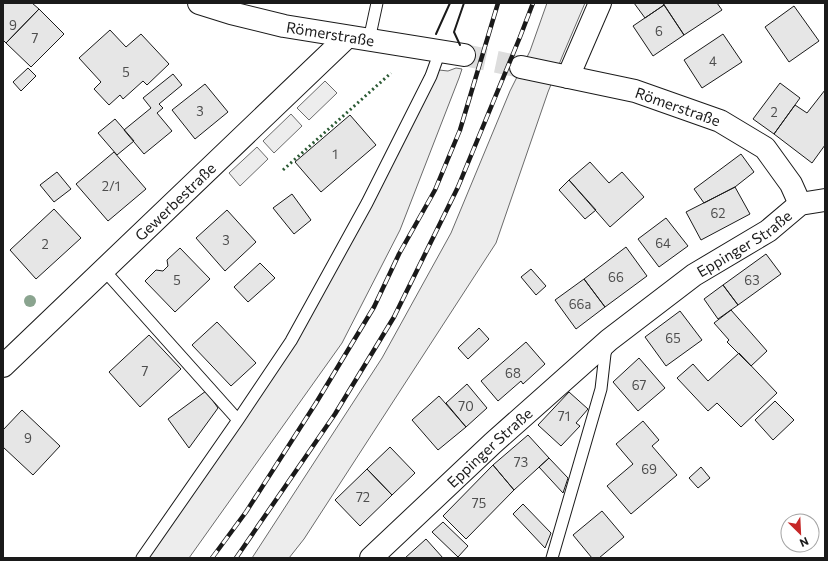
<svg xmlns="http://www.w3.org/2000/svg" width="828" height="561" font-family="Commissioner,sans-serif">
<rect width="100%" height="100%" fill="#fff"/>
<!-- built -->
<path fill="#ededed" stroke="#6a6a6a" d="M547,3H585L562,57L548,92L496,243L304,539L289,558H252L382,358L451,233L510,91L530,51Z
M456,68L462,69L459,78L400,230L342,343L189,558H140L198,485L243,422L364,203L430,69L448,71Z
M325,81L337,93L309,120L297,108Z
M291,114L302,126L274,153L263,141Z
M257,147L268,159L240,186L229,173Z"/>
<!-- building -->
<path fill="#e6e6e6" stroke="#1a1a1a" d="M3,3H32L39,9L6,43L3,40Z
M634,3H663L664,5L645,18Z
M663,3H717L722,10L684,35Z
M664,5L684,35L653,56L633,26Z
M794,6L819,41L789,62L765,27Z
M39,9L64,34L31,67L6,43Z
M110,30L126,47L141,34L169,64L147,85L143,81L123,99L120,95L109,105L94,89L101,82L79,58Z
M723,34L742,62L702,88L684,60Z
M28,68L36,76L21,91L13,82Z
M173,74L182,85L159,104L163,108L157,113L172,131L144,154L124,130L151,108L143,98Z
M780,83L800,98L774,134L753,119Z
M205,84L228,112L195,139L172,110Z
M825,90V145L812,163L774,134L795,105L807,113Z
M350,115L376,145L321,192L295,162Z
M115,119L134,141L117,155L98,133Z
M114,152L146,189L108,221L76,184Z
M741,154L754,172L735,187L704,203L694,189Z
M590,162L609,183L622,172L644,197L610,227L569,180Z
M57,172L71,189L54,202L40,185Z
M569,180L596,210L585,219L559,190Z
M735,187L750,214L701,240L686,212Z
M292,194L311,220L294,234L273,208Z
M54,209L81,238L36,279L10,250Z
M227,210L256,242L225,271L196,238Z
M666,218L688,246L659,267L638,239Z
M626,247L647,276L605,307L584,279Z
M180,248L210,279L175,312L145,281L156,270L163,271L168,266L167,260Z
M766,254L781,274L738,305L723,285Z
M260,263L275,278L248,302L234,287Z
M531,269L546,286L536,295L521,277Z
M584,279L605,307L576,329L555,300Z
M723,285L738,305L718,319L704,299Z
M731,310L767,351L751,366L727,342L729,340L714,323Z
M680,311L702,340L666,366L645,337Z
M217,322L256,363L231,386L192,345Z
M479,328L489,339L468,359L458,348Z
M149,335L181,369L140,407L109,372Z
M526,342L545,364L523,384L521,381L498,401L481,381Z
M739,353L777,393L741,427L717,403L708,411L677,378L693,364L708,381Z
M639,358L665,388L638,411L613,382Z
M467,384L487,408L466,427L446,403Z
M206,391L218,408L189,448L168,419Z
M569,392L588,409L576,423L580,426L561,446L538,425Z
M439,396L466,427L438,450L412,420Z
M775,401L794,420L773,440L755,420Z
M22,410L60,446L33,475L3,447V430Z
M643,421L659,440L652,446L677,475L631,514L607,486L633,464L616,444Z
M528,435L549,458L514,490L493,465Z
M390,447L415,473L392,495L367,469Z
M549,458L568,478L563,493L539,467Z
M493,465L514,490L466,539L443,516Z
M701,467L710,478L698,488L689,478Z
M367,469L392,495L360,526L335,500Z
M523,504L551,533L545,548L513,514Z
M602,511L624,537L599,558H592L573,535Z
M443,522L468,546L458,557L432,532Z
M426,539L443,558H405Z"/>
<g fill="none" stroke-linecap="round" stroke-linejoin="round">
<!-- street-tunnel -->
<path stroke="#ddd" stroke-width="22" stroke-dasharray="22 11" stroke-linecap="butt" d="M464,55L521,67"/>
<defs>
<path id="lane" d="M369,40L377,3
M103,269L238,420
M142,558L238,420L291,341L367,203L431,76L440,51
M552,558L601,389L605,354L608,344"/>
<g id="street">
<path id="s1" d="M199,3L231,13L284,26L464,55"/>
<path id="s2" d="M521,67L635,91L720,121L765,148L791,184L800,204"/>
<path d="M568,77L600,3"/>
<path id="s3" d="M3,366L347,37"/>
<path id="s4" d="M371,558L493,443L609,340L694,275L768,231L800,204L825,200"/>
</g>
</defs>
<!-- lane casing -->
<use href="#lane" stroke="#1a1a1a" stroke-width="13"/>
<!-- street casing -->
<use href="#street" stroke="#1a1a1a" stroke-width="24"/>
<!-- lane -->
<use href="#lane" stroke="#fff" stroke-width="11"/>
<!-- street -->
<use href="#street" stroke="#fff" stroke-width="22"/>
<defs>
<path id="rail" d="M212,558L246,512L316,403L374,307L399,254L435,190L460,130L498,3
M236,558L335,414L394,317L458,187L520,37L533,3"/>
</defs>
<!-- rail casing -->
<use href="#rail" stroke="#1a1a1a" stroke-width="4.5"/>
<!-- rail -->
<use href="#rail" stroke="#fff" stroke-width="3" stroke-dasharray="9" stroke-linecap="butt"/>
<!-- hedge -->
<path stroke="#2b5a34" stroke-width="3" stroke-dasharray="2 3" stroke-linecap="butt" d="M283,170L391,73"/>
<!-- wall -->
<path stroke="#1a1a1a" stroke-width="2" d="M436,34L450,3
M460,45L454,32L464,3"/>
</g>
<!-- trees -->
<circle fill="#8aa48f" cx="30" cy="301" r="6"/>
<g text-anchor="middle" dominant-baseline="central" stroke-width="3" stroke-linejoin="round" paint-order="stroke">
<!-- number labels -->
<g font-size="13" fill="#4d4d4d">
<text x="13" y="25">9</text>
<text x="659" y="31">6</text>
<text x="35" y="38">7</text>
<text x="713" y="61">4</text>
<text x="126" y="72">5</text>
<text x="200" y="111">3</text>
<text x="774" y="112">2</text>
<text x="335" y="154">1</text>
<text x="111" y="186">2/1</text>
<text x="718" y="213">62</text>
<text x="226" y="240">3</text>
<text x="663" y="243">64</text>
<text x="45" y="244">2</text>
<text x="616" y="277">66</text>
<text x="177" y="280">5</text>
<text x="752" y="280">63</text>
<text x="580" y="304">66a</text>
<text x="673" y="338">65</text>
<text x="145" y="371">7</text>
<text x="513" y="373">68</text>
<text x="639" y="385">67</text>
<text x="466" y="406">70</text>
<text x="564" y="416">71</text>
<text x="28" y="438">9</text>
<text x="521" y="462">73</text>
<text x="649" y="469">69</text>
<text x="363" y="497">72</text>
<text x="479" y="503">75</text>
</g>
<!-- street labels -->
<g font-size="15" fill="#1a1a1a" stroke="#fff">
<text stroke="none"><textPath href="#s1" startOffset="135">Römerstraße</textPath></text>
<text stroke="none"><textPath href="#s2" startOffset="162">Römerstraße</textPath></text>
<text stroke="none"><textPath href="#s3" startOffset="238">Gewerbestraße</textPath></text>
<text stroke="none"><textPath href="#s4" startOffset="489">Eppinger Straße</textPath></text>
<text stroke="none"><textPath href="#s4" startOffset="162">Eppinger Straße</textPath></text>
</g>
</g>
<!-- border -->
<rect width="828" height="561" fill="none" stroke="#1a1a1a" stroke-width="8"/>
<!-- north arrow -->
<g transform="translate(800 533) rotate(156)"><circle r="19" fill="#ffffff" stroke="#a3a3a3"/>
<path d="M0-3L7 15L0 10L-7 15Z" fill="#c62828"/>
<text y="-6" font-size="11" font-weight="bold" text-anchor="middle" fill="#1a1a1a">N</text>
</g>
</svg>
